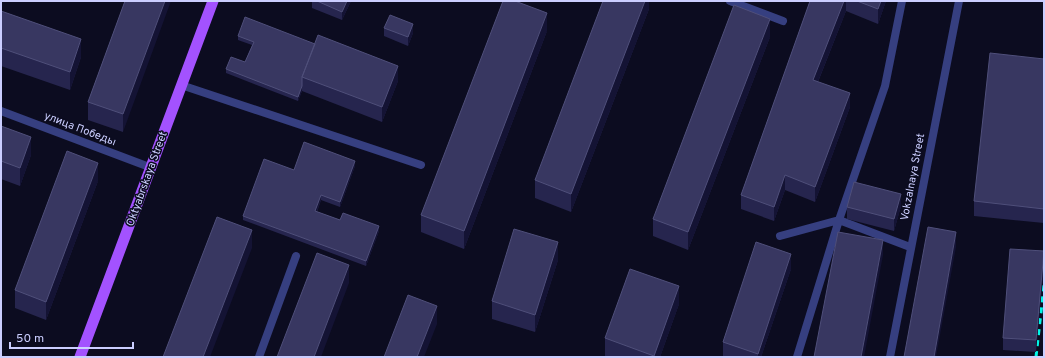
<svg xmlns="http://www.w3.org/2000/svg" width="1045" height="358" font-family="Overpass,sans-serif">
<rect width="100%" height="100%" fill="#0c0c20"/>
<g fill="none" stroke-linecap="round" stroke-linejoin="round">
<!-- service -->
<path stroke="#363f80" stroke-width="8" d="M181,85L421,165
M780,236L839,220L910,247
M259,357L296,256
M797,357L839,220L885,86L902,1"/>
<!-- minor -->
<path stroke="#363f80" stroke-width="8" d="M730,1L783,21
M1,111L152,168
M890,357L959,1"/>
<!-- primary -->
<path stroke="#a352ff" stroke-width="11" d="M80,357L213,1"/>
<!-- rail -->
<path stroke="#00f6e7" stroke-width="3" stroke-dasharray="6 5" stroke-linecap="butt" d="M1036,357L1044,285"/>
</g>
<!-- wall -->
<path fill="#26254e" d="M125,1L123,132L88,120V102Z
M312,1H351L342,20L312,8Z
M649,1V9L571,212L535,198V180Z
M810,1H886L878,24L846,11L818,82L850,107L815,202L785,190L774,221L741,209V195Z
M1,11L81,57L70,90L1,66Z
M384,28L413,33L408,46L384,36Z
M547,31L464,249L421,232V215Z
M238,36L398,81L382,122L302,91L298,101L226,73V69L245,62L252,45L238,40Z
M770,37L688,250L653,236V219Z
M1044,59V223L974,216V201Z
M1,126L31,155L20,186L1,179Z
M355,166L340,207L321,200L317,212L340,220L379,231L366,266L243,220V216L294,170Z
M98,181L46,320L15,308V290Z
M901,206L894,231L847,219V207Z
M558,260L535,332L492,319V301Z
M1044,263L1036,352L1003,350V338Z
M791,269L761,357H723V342Z
M679,304L660,357H608L605,356V338Z"/>
<!-- shaded-wall -->
<path fill="#141334" d="M165,1H171L123,132V114Z
M347,1H351L342,20V12Z
M645,1H649V9L571,212V194Z
M844,1H846V11L813,94V80Z
M881,1H886L878,24V9Z
M547,13V31L464,249V231Z
M770,19V37L688,250V232Z
M413,24V33L408,46V37Z
M81,39V57L70,90V72Z
M398,66V81L382,122V107Z
M302,86V91L298,101V97Z
M850,93V107L815,202V187Z
M31,137V155L20,186V168Z
M355,161V166L340,207V202Z
M98,163V181L46,320V302Z
M785,175V190L774,221V207Z
M901,194V206L894,231V219Z
M321,195V200L315,216V211Z
M379,226V231L366,266V261Z
M252,230V248L210,357H203Z
M956,232V247L936,357H934Z
M883,240V255L864,357H861Z
M558,242V260L535,332V315Z
M1044,251V263L1036,352V340Z
M791,254V269L761,357H758V354Z
M349,265V283L321,357H314Z
M679,286V304L660,357H654Z
M437,306V324L424,357H417Z"/>
<!-- building -->
<path fill="#383761" stroke="#4f4f7a" d="M125,1H165L123,114L88,102Z
M317,1H347L342,12Z
M503,1H515L547,13L464,231L421,215Z
M603,1H645L571,194L535,180Z
M810,1H844L813,80L850,93L815,187L785,175L774,207L741,195Z
M857,1H881L878,9Z
M734,5L770,19L688,232L653,219Z
M1,11L81,39L70,72L1,48Z
M390,15L413,24L408,37L384,28Z
M245,17L315,44L302,77V86L298,97L226,69L231,57L245,62L254,42L238,36Z
M318,35L398,66L382,107L302,77Z
M990,53L1044,59V209L974,201Z
M1,126L31,137L20,168L1,161Z
M304,142L355,161L340,202L321,195L315,211L340,220L343,213L379,226L366,261L243,216L264,159L294,170Z
M67,151L98,163L46,302L15,290Z
M854,182L901,194L894,219L847,207Z
M217,217L252,230L203,357H163Z
M928,227L956,232L934,357H904Z
M514,229L558,242L535,315L492,301Z
M838,232L883,240L861,357H814Z
M756,242L791,254L758,354L723,342Z
M1010,249L1044,251L1036,340L1003,338Z
M317,253L349,265L314,357H277Z
M630,269L679,286L654,356L605,338Z
M408,295L437,306L417,357H384Z"/>
<g text-anchor="middle" dominant-baseline="central" stroke-width="3" stroke-linejoin="round" paint-order="stroke">
<!-- street labels -->
<g font-size="11" fill="#cbceff" stroke="#0c0c20">
<text transform="translate(80 129) rotate(21)">улица Победы</text>
<text transform="translate(913 177) rotate(-79)">Vokzalnaya Street</text>
<text transform="translate(147 179) rotate(-70)">Oktyabrskaya Street</text>
</g>
</g>
<!-- border -->
<rect width="1045" height="358" fill="none" stroke="#cbceff" stroke-width="4"/>
<!-- scale -->
<path d="M10 342v6h123v-6" fill="none" stroke="#cbceff" stroke-width="2"/>
<text x="16" y="342" font-size="12" fill="#cbceff" stroke="#0c0c20" stroke-width="3" paint-order="stroke">50 m</text>
</svg>
